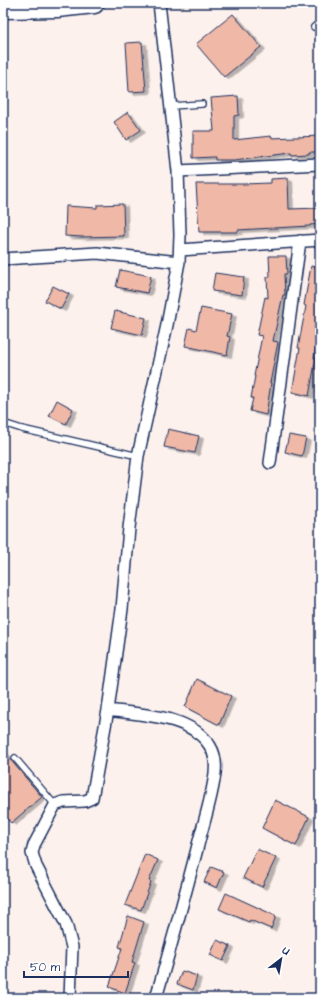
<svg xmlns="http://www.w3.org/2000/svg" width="323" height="1001" font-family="'Architects Daughter',sans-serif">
<defs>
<filter id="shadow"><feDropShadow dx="4.5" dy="2.5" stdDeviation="0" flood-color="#0004"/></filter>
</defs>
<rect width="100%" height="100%" fill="#fcf1ed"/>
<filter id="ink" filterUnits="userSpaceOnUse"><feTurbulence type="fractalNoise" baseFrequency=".025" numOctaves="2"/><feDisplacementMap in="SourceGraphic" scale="8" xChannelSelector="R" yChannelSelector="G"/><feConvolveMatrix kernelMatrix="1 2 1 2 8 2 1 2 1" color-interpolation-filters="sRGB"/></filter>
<g filter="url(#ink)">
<!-- building -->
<path fill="#f0b8a6" stroke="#1b2f5e" filter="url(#shadow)" d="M233,14L261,47L224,77L196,44Z
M142,42L146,91L129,92L126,43Z
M238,96L239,115L234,116V140L271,136V138L320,136V152H309V154L292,155L291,153L234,160H215V157L193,158V131H214L211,98Z
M128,112L141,130L126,140L114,122Z
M288,178L289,209L320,208V224L310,225V226L238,230V232H199L196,184H243L271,183V179Z
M123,204L124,236L82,237L65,236L66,206L97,208V205Z
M269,256H286L287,274H284L285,295H283L273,341L278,342L270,383H271L266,415L250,411L253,398H251L255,376H254L262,336L257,335L265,297L268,298L267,277H270Z
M311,266L320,268V323L314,358H316L309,396L292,392L300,348H298L306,306L304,305Z
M120,270L151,276L147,293L116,287Z
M215,273L244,277L242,295L212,291Z
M53,286L69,294L61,309L45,301Z
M201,308L232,314L227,336L230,337L227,355L185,346L189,328L196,330Z
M115,311L146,318L142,335L111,328Z
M57,400L73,409L66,424L49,416Z
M168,429L199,436L195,453L164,447Z
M289,435L306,438L302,456L285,452Z
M197,679L231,696L219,725L185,707Z
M3,751L42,797L11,823L3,814Z
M275,800L309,817L296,846L262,828Z
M257,849L276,858L262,887L243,878Z
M145,854L158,860L149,881L151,882L141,910L125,905Z
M211,867L224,872L217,888L204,882Z
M226,893L276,916L271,929L250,920L249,922L219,909Z
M128,916L144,922L132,962L135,963L125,993L109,987L122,948L119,947Z
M217,940L230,946L223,961L210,955Z
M182,971L197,976L193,990L177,984Z"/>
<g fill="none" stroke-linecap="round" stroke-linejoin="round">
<defs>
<path id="lane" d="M314,27L320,22
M171,106L202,104
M3,423L22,429L138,456
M15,758L55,805"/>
<path id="street" d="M178,171L320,164
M180,250L320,240
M3,259L97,253L179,262
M270,463L300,241
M108,710C141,715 191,715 210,746C215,754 216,764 215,773C212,799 203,824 197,849C184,899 170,949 156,998
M70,998L72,947L66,924L36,866L32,853L34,845L55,805L63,802L85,801L92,798L108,710L122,609L129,528L138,456L167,325L179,262L180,235L178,171L159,3"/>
<path id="highway" d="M3,8L57,7L94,3"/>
</defs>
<!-- lane casing -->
<use href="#lane" stroke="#1b2f5e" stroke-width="8"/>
<!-- street casing -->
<use href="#street" stroke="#1b2f5e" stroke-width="14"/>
<!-- highway casing -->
<use href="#highway" stroke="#1b2f5e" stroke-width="23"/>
<!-- lane -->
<use href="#lane" stroke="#fff" stroke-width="5.5"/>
<!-- street -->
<use href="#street" stroke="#fff" stroke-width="11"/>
<!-- highway -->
<use href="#highway" stroke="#fff" stroke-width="20"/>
</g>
</g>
<!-- margin -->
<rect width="323" height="1001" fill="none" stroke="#fff" stroke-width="16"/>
<rect x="8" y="8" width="307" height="985" fill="none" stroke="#1b2f5e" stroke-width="1.5" filter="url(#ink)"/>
<!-- north arrow -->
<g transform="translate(281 959) rotate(31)" stroke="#ffffff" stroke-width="3" paint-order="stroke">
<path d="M0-3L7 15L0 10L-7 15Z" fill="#1b2f5e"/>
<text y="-6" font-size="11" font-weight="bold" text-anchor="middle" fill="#1b2f5e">U</text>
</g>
<!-- scale -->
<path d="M24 971v6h104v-6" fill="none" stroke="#1b2f5e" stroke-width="2"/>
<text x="30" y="971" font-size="12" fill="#1b2f5e" stroke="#ffffff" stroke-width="3" paint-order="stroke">50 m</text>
</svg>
